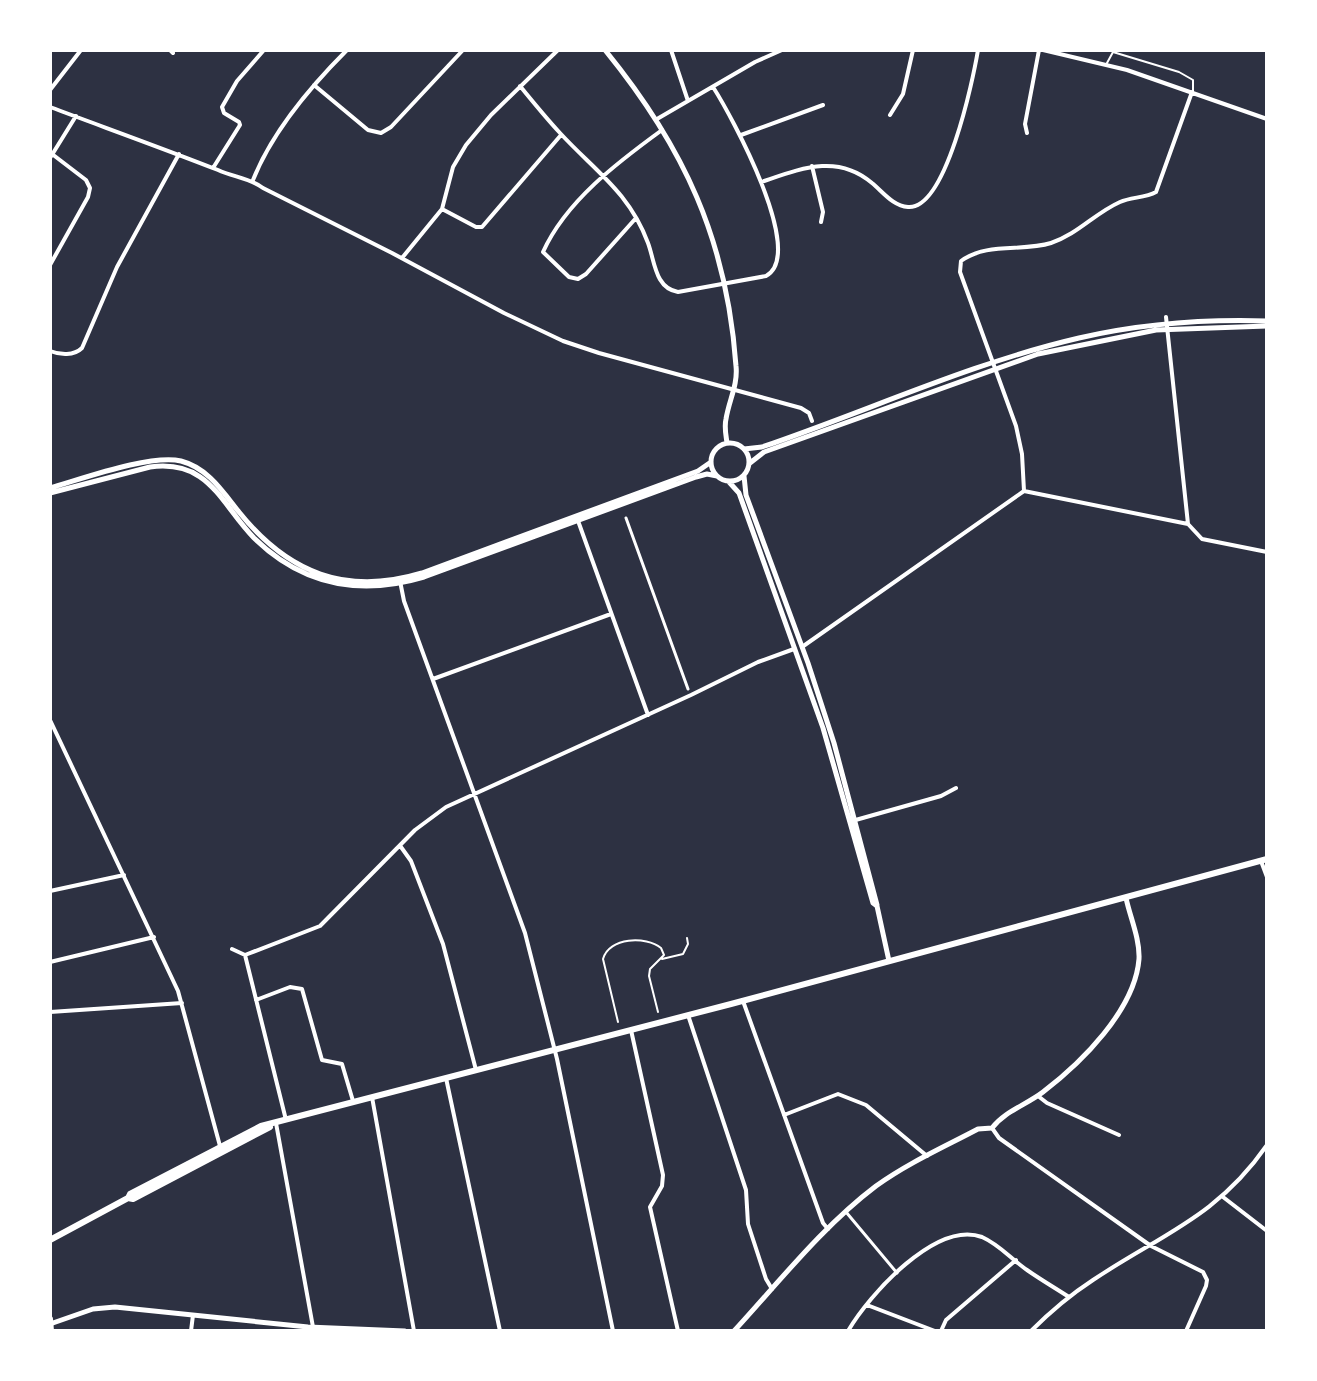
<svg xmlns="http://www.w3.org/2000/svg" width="1317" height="1381" font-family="'Roboto Condensed',sans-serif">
<rect width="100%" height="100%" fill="#2d3142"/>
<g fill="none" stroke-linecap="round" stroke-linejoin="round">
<!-- service -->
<path stroke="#fff" stroke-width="2" d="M1107,63L1113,52L1179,72L1193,80V91
M662,959L683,954L688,944L687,938
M618,1022L603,959C609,937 646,936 661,948L664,955L650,969L649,976L658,1012"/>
<!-- pedestrian -->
<path stroke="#fff" stroke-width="3" d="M626,518L688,689
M846,1212L897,1273"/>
<!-- minor -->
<path stroke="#fff" stroke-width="4" d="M170,50L173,53
M671,50L688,101
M1043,50L1127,70L1267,119
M314,85L368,130L381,133L391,127L463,50
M520,86C533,102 546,118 560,133C595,171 629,192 648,243C655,262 655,288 678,292L766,276C807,254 731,115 713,87
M50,90L81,50
M50,107C106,128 162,148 218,170C233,177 250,178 263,188L392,253L504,313L563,341L599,353L801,408L809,413L812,421
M890,115L903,94L913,50
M657,119L755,62L782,50
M1027,133L1025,124L1039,50
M741,135L823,105
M50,158L76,116
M812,166L823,212L821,222
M213,168L240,125L239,122L224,113L222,107L237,81L264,50
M253,180C272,132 310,87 347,50
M761,182C800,169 837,153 872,183C883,192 893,206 908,207C946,210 973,80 978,50
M442,209L476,227H482L561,135
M636,218L586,274L578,279L569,277L543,252C566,201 618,162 662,130
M402,258L442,209L453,167L466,145L491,115L558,50
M50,265L88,197L90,188L86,180L52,154
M1166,317L1188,524
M50,351C60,355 74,356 82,348L117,267L179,154
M1024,491L1022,454L1016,426L960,272L961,261C987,242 1022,252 1051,243C1078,234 1095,213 1120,202C1131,197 1145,198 1156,192L1192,92
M577,518L648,715
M400,581L404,601L525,933L557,1059L613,1331
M802,647L1024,491L1188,524L1202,539L1267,552
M433,679L611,614
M50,720L178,991L220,1146
M852,821L941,796L956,788
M401,847L411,861L443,944L476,1070
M1261,861L1267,877
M50,891L124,875
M232,949L245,955
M245,955L320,926L415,830L446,807L691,695L758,662L794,649
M245,955L286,1120
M50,962L154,937
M256,1000L290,987L302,989L322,1060L342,1064L353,1101
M743,1001L823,1223L828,1229
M50,1012L182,1003
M688,1015L746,1190L748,1224L766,1279L772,1289
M631,1030L663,1175L662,1186L650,1207L678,1331
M446,1078L500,1331
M1038,1096L1047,1103L1119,1135
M372,1097L414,1331
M784,1115L838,1094L866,1105L927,1156
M276,1123L313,1327
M992,1128L999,1138L1151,1246L1203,1272L1207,1280L1206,1286L1186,1331
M1223,1197L1267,1231
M867,1305L935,1331
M191,1331L193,1315
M848,1331C869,1295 936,1220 982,1237C1000,1245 1011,1259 1027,1270C1040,1279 1055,1288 1069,1297
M941,1331L946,1320L1016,1260
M1031,1331C1050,1312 1070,1295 1093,1280C1162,1234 1217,1217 1267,1145"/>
<!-- tertiary -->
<path stroke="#fff" stroke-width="5" d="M605,50C684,147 727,240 736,366C738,385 729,400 726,419C724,427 726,435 727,443
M711 462a19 19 0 1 1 38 0a19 19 0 1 1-38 0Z
M744,449L762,447C868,411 971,363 1079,338C1140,324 1205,319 1267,321
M750,463L764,452L1038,354L1156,330L1267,326
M744,476L746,495L808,663L834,743L877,905
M729,482L739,493L823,728L873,903L877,906L889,961
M50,488C82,479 150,454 181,461C208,468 223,492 239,512C288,573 346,596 422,573L698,471L711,462
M50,493L150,467C209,459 220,503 254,538C302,585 360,596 424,577L696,477L707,474L717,476
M50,1324L93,1309L115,1307L308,1327L405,1331
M734,1331C779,1282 823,1226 876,1186C908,1163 944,1147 978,1129L992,1128C1005,1111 1026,1105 1043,1092C1081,1063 1135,1010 1139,959C1140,939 1130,917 1126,898"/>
<!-- secondary -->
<path stroke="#fff" stroke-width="6" d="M128,1198L133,1199L270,1127
M50,1240L128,1198L130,1194L261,1126L731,1004L1267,859
M50,1319L51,1331"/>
</g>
<!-- border -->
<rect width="1317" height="1381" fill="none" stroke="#ffffff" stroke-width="104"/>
</svg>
